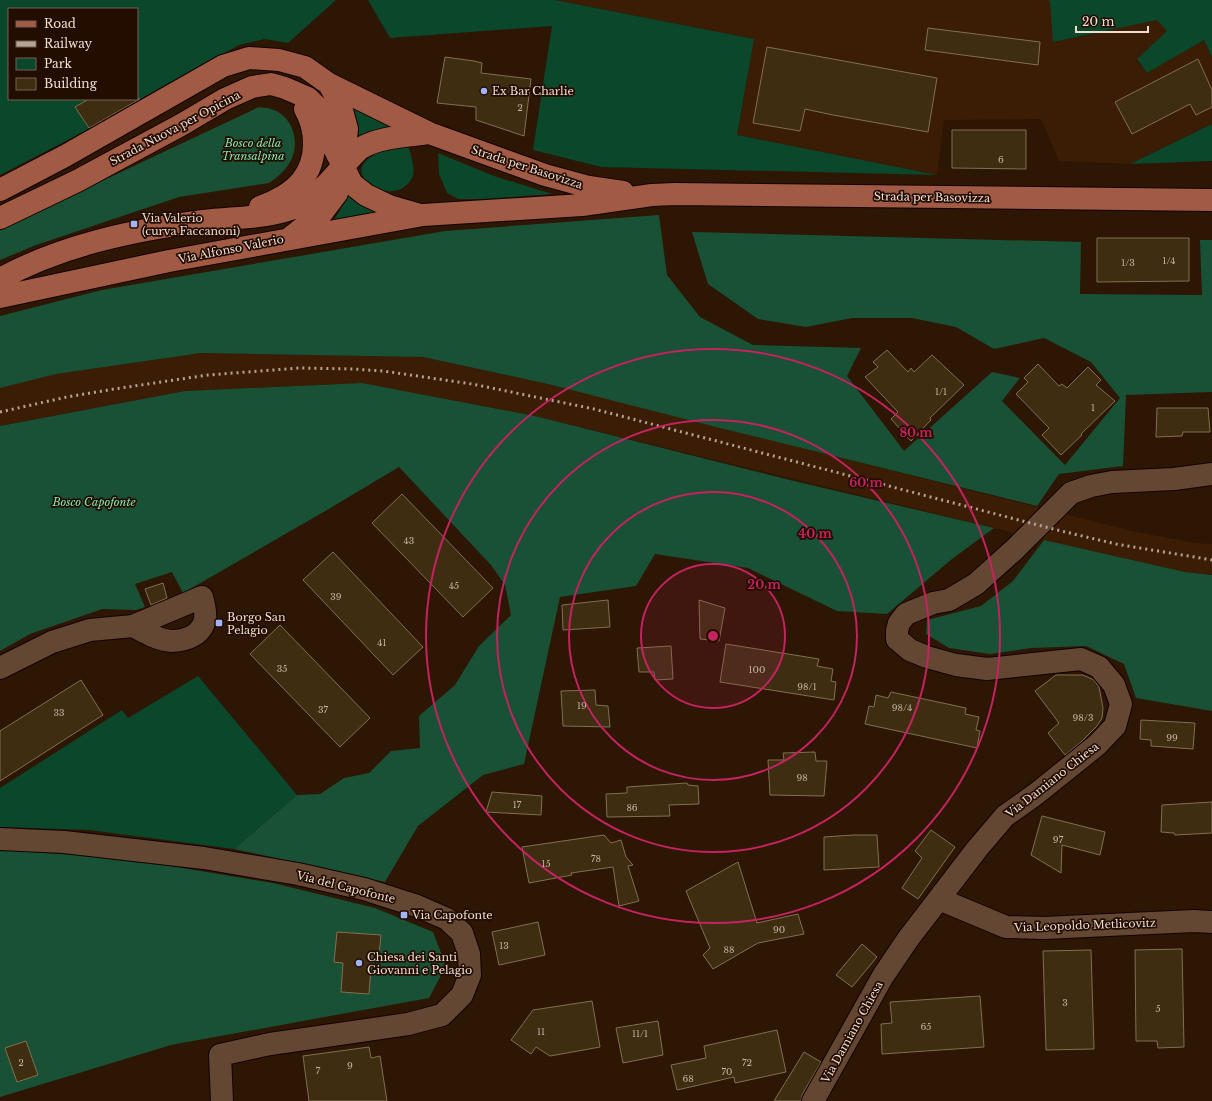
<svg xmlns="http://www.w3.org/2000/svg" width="1212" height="1101" font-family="'Libre Baskerville',serif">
<rect width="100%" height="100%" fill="#2d1604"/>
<!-- built -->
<path fill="#3a1d04" d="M555,0H1046L1050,1L1054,42L1157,20L1168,30L1137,60L1147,73L1204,40L1212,57V124L1130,164L1059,161L1041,119L944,120L937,175L737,135L754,39Z
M201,353L423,357L548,384L1132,531L1195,543L1212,544V575L1185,572L1044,540L535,416L362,383L185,391L0,426V388L56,374Z"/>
<!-- green -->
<path fill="#0a472b" d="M0,0H336L288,43L265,39L239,45L120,110L113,99H137V9H9V99H89L75,107L89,129L0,175Z
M368,0H555L754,39L737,135L937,175L601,167L533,150L552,26L390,38Z
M1046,0H1212V57L1204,40L1147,73L1137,59L1167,31L1157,20L1053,42L1050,1Z
M349,101L396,124L359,138L356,117Z
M1212,124V161L1130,164Z
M409,148C411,157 416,170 412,178C396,210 339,176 371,157C375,154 380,150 385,149C392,148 401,148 409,148Z
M438,153L494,176L552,194L482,199H458L447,193L439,174Z
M346,193L380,215L329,228L340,210Z
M198,676L297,795L234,849L89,830L0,827V788L122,710L128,718Z"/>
<!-- forest -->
<path fill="#185135" d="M259,107C263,108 267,107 271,109C289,114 298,134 294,152C291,165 280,176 269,183L179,197L36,245L0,260V229Z
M659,215L667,275L700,317L753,345L861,348L847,376L904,451L992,372L1020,378L1002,401L1065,465L1120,398L1091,362L1044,338L994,349L956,327L912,318H852L806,327L758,319L708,284L692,232L1081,242L1080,294L1202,295L1200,240H1212V392L1126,395L1123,466L1059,474L1037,506L716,427L548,384L423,357L201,353L56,374L0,388V316L102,290L445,231Z
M362,383L535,416L794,481L994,528L952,559L887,614L837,611L748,568L655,554L636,586L560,597L524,764L483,775L418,826L385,882L234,849L297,795L320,794L344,778L369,773L391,751L420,748L419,716L455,685L479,646L511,615L505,585L491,565L399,467L327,510L183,593L172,572L135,584L145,607L136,610L102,609L30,634L0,651V426L185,391Z
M1044,540L1185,572L1212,575V711L1136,698L1124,664L1086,646L1031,648L990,654L949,648L926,634L927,620L981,606L1013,581Z
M0,850L123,858L273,883L375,908L433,932L446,966L429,998L171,1045L0,1097Z"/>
<!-- building -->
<path fill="#3e2d11" stroke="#826f52" d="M928,28L1040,42L1038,65L925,50Z
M767,47L937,78L928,132L833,115L805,109L800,131L753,123Z
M445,57L474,61L482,63L481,73L531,79L524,136L476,120V107L437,103Z
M1198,59L1212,90V107L1196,115L1190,104L1132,134L1115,102Z
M89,99H140L89,128L75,107Z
M952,130H1026V169L952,168Z
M1097,238H1189V281L1097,282Z
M887,350L908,372L911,368L914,372L932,355L964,385L930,418L931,420L911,441L891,419L898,412L865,377L878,367L873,362Z
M1038,364L1059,386L1062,384L1067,388L1088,367L1101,380L1096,385L1115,401L1081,434L1082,435L1061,455L1042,435L1049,428L1016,394L1028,382L1024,378Z
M1157,408H1208L1210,432H1183L1182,436L1156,437Z
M402,494L493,588L463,617L372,523Z
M333,552L423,647L393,675L303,580Z
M163,583L167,598L151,605L145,589Z
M608,600L610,627L563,630L562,605Z
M699,600L725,608L719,641L700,639Z
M280,625L370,718L340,747L250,654Z
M726,644L819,659L817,666L833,669L831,681L836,682L834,700L720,682Z
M671,646L673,679L655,680L654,672H639L637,648Z
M1056,675H1083L1094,680L1099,687L1103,708L1102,718L1097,726L1080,743L1065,755L1048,733L1059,723L1035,691Z
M81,680L103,715L0,781V731Z
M595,690L596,705L608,706L610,727L563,726L561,691Z
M891,692L966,708L965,714L979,717L976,730L980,731L977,748L865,724L869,706L874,707L876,695L888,698Z
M1141,720L1195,723L1193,749L1151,746V740L1140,739Z
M815,752L816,761H827L824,796L770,795L768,760H784L783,753Z
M687,783L688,785L698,786L699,804L669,805L670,816L607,817L606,794L627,793V787Z
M492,792L542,796L541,815L486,812Z
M1212,802V833L1175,835L1174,833L1161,832L1162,805Z
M1042,816L1105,832L1100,855L1062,845L1061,873L1031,855Z
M931,830L955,847L918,899L902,888L922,858L915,851Z
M604,835L611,843L621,840L626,857L633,865L628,866L639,901L619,906L613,867L571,873L572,875L529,883L522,847Z
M853,835H877L879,867L824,870V837Z
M738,862L757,923L798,914L804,934L758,943L713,969L703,955L710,948L686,891Z
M538,922L545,955L499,965L492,932Z
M337,932L381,935L379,955H372L369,994L341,992L343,963L334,962Z
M862,944L877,957L852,987L836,975Z
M1182,949L1184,1047L1158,1048L1157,1041H1136L1135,950Z
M1091,950L1094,1049L1046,1050L1043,951Z
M980,996L984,1047L882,1054L881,1024L892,1023L890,1002Z
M592,1001L600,1047L550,1056L536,1047L531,1054L511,1040L533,1010Z
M658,1021L663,1055L623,1063L616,1028Z
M777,1030L786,1072L735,1083L734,1077L677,1090L671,1065L706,1058L704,1046Z
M26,1041L38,1075L17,1082L5,1048Z
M369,1047L371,1058L380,1056L387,1101H309L303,1056Z
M804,1052L821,1062L802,1095L801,1101H774Z"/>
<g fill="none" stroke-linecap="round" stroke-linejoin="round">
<defs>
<path id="minor" d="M0,668L52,642L90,630L133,626L202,597C204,604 206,612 205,619C202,635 186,641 171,641C158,640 144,632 133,626
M0,839L64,842L204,858L298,874L364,889L417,906L447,919L462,933L469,954L470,975L462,995L442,1015L408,1024L270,1044L220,1055L222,1101
M939,899L1006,927L1044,928L1194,921L1212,922
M813,1101L883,976L908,939L977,849L1005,816L1036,794L1097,745L1115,726L1121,704L1114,685L1099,667L1081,659L987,669L956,665L927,657L910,650L897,639V631L899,623L906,614L933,603L949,600L976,584L1015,549L1071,493L1091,486L1112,482L1174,479L1212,474"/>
<path id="primary" d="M0,190L65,156L223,66L249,58L279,60L305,67L329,84L429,133L545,175L589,187L623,192
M260,207C275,202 293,192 302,180C318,160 317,130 305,109
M0,218L77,181L181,125L225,99L252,87L271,84L285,88L308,98L318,108L326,124L332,144L352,184L366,195L389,206L417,214
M291,237L322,213L337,193L343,166L347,129L341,107L329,84
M0,279C62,245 134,230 203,221C235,217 269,219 299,206C320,196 334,174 350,159C354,155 357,151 361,148C379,137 408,136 429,133
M0,297L169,261L423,215L582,205L652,195L675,194L1212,200"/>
</defs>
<!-- minor casing -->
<use href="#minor" stroke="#140200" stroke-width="24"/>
<!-- primary casing -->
<use href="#primary" stroke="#140200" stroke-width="24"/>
<!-- minor -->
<use href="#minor" stroke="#634733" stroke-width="22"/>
<!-- primary -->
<use href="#primary" stroke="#a15a44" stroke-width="22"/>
<!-- rail -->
<path stroke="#b5a395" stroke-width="3" stroke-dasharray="2 4" stroke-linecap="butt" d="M0,412L67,397L114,389L208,375L299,368L353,369L383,371L472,384L594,409L1057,530L1116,544L1212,560"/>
</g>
<!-- distance rings -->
<circle cx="713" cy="636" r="72" fill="#c42261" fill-opacity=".12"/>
<g fill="none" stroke="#c42261" stroke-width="2">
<circle cx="713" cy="636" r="72"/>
<circle cx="713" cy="636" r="144"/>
<circle cx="713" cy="636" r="216"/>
<circle cx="713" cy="636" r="287"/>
</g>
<!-- markers -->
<g fill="#a1b3fd" stroke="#230c00" stroke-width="1.5">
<circle cx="484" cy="91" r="4"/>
<rect x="130" y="220" width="8" height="8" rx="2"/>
<rect x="215" y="619" width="8" height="8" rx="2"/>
<rect x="400" y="911" width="8" height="8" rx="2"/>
<circle cx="359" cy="963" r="4"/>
</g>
<g text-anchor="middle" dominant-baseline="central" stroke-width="3.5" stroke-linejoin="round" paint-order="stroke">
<!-- number labels -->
<g font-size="9" fill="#c2b1a1">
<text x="520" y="107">2</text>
<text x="1001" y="159">6</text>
<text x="1169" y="260">1/4</text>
<text x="1128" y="262">1/3</text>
<text x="941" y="391">1/1</text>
<text x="1093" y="407">1</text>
<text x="409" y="540">43</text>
<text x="454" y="585">45</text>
<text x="336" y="596">39</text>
<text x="382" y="642">41</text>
<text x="282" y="668">35</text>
<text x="757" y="669">100</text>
<text x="807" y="686">98/1</text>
<text x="582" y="705">19</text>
<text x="902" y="707">98/4</text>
<text x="323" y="709">37</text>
<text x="59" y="712">33</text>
<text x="1083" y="717">98/3</text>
<text x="1172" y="737">99</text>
<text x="802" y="777">98</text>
<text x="517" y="804">17</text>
<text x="632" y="807">86</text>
<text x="1058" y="839">97</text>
<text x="596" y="858">78</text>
<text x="546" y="863">15</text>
<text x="779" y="929">90</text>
<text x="504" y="945">13</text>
<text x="729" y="949">88</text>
<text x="1065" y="1002">3</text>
<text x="1158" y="1008">5</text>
<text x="926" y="1026">65</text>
<text x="541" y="1031">11</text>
<text x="640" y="1033">11/1</text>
<text x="21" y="1062">2</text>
<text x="747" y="1062">72</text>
<text x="350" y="1065">9</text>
<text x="318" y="1070">7</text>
<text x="727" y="1071">70</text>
<text x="688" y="1078">68</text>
</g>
<!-- poi labels -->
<g font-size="11" fill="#eeddd1" stroke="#230c00" text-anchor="start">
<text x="492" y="91">Ex Bar Charlie</text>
<text x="142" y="218">Via Valerio<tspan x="142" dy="13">(curva Faccanoni)</tspan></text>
<text x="227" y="617">Borgo San<tspan x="227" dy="13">Pelagio</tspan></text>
<text x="412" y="915">Via Capofonte</text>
<text x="367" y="957">Chiesa dei Santi<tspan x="367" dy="13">Giovanni e Pelagio</tspan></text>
</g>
<!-- street labels -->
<g font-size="11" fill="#eeddd1" stroke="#230c00">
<text transform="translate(175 128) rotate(-28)">Strada Nuova per Opicina</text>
<text transform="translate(527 167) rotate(18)">Strada per Basovizza</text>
<text transform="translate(932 197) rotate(1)">Strada per Basovizza</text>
<text transform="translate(231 249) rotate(-11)">Via Alfonso Valerio</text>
<text transform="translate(1052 780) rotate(-38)">Via Damiano Chiesa</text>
<text transform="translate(346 887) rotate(14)">Via del Capofonte</text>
<text transform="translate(1085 925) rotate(-2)">Via Leopoldo Metlicovitz</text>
<text transform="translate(852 1032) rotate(-61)">Via Damiano Chiesa</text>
</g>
<!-- park labels -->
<g font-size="11" font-style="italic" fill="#82e8af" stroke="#230c00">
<text x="253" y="143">Bosco della<tspan x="253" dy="13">Transalpina</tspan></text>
<text x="94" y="502">Bosco Capofonte</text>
</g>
</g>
<circle cx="713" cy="636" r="6" fill="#c42261" stroke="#230c00" stroke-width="2"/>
<g font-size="12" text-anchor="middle" font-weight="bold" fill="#c42261" stroke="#230c00" stroke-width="3.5" stroke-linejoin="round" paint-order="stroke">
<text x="916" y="437">80 m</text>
<text x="866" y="487">60 m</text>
<text x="815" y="538">40 m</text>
<text x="764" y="589">20 m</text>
</g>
<!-- legend -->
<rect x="8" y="8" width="130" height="92" fill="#230c00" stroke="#746054"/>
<rect x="16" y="21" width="20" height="6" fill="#a15a44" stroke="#746054"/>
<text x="44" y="28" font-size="12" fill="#eeddd1">Road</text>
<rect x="16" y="41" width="20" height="6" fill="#b5a395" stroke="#746054"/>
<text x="44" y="48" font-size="12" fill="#eeddd1">Railway</text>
<rect x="16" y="58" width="20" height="12" fill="#0a472b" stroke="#746054"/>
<text x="44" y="68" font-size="12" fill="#eeddd1">Park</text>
<rect x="16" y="78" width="20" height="12" fill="#3e2d11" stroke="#746054"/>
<text x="44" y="88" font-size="12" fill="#eeddd1">Building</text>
<!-- scale -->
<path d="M1076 26v6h72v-6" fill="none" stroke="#eeddd1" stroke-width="2"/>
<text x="1082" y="26" font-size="12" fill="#eeddd1" stroke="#230c00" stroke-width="3" paint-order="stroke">20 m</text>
</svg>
